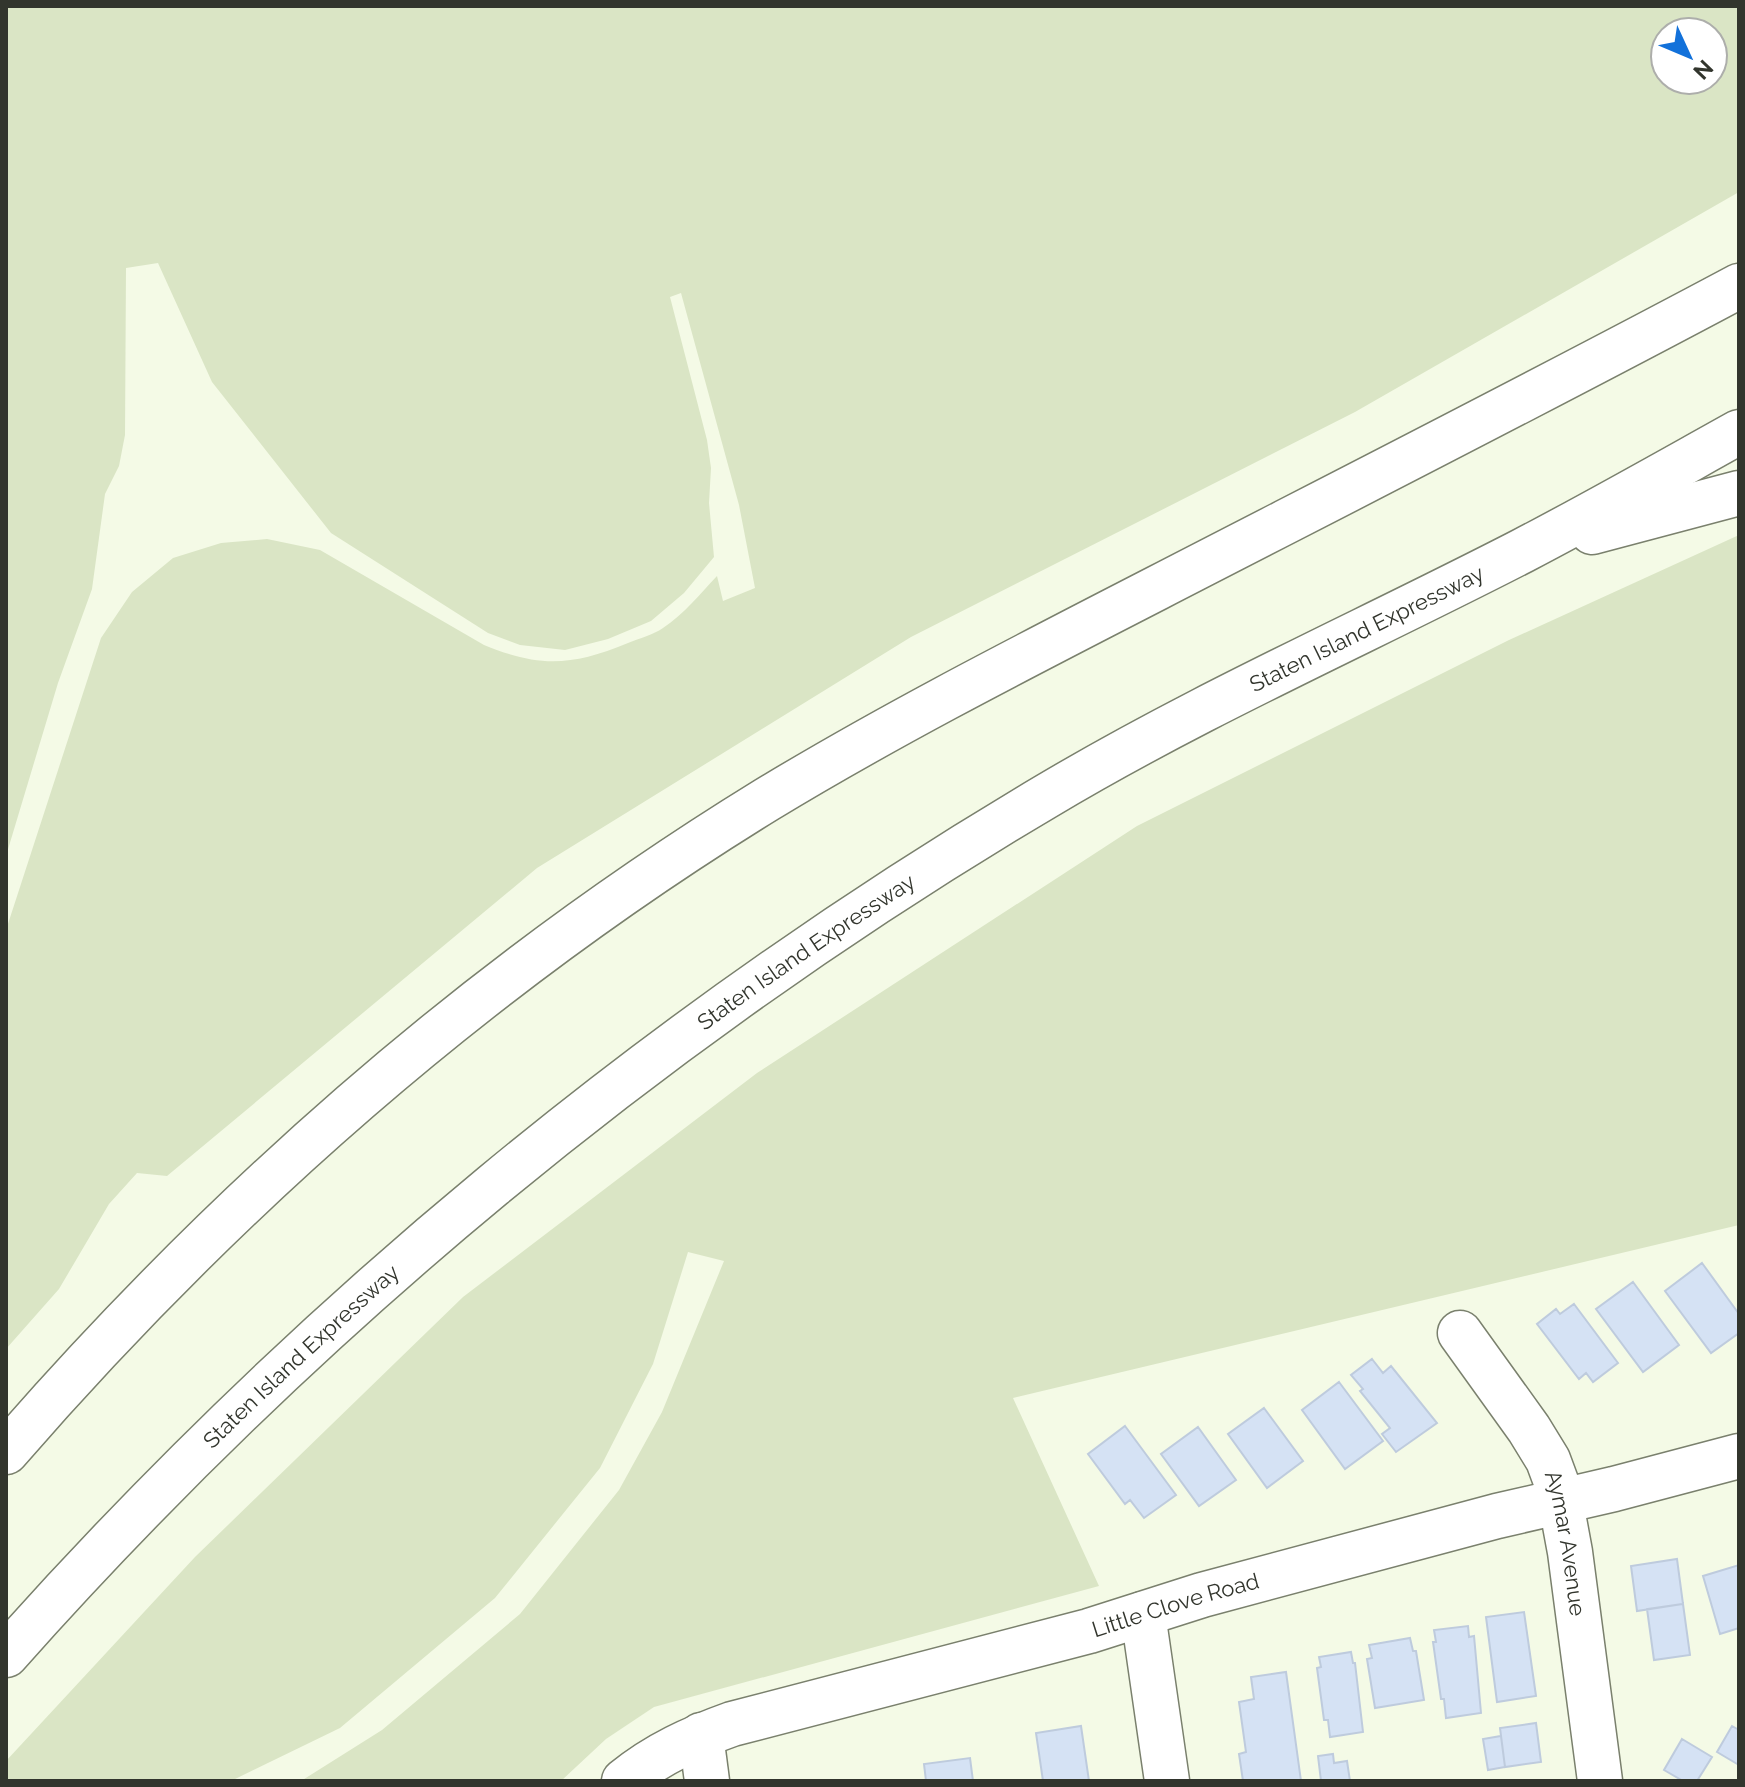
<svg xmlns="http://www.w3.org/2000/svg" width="1745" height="1787" font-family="Raleway,sans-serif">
<rect width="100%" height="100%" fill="#f4fae6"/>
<!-- green -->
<path fill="#dae5c5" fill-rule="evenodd" d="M6,6H1739V192L1355,412L911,637L537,868L167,1176L137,1173L109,1204L59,1289L6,1349V930L101,638L132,592L173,558L221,543L267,539L320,550L484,645C540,668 572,666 628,643C640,638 653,635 663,628C684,614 700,594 717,576L723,601L755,588L739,505L681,293L670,297L707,440L711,468L709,503L714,557L684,593L651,621L608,639L565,650L520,645L488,633L331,533L212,382L158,263L126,268L125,435L119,466L105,494L92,589L58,683L6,856ZM1713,32V80H1665V32Z
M1739,535V1225L1013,1398L1099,1586L654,1707L606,1739L561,1781H301L382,1730L520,1614L619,1490L662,1412L724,1261L688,1252L653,1364L600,1468L495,1598L340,1728L231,1781H6V1761L195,1557L463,1297L757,1073L1137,826L1509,640Z"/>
<!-- building -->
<path fill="#d5e2f4" stroke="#becbdd" stroke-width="2" d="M1702,1263L1739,1314V1333L1711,1353L1665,1291Z
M1633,1282L1679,1345L1643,1372L1596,1309Z
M1574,1304L1618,1363L1593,1382L1586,1373L1579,1379L1537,1324L1556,1309L1560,1314Z
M1372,1359L1383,1373L1391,1366L1437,1423L1396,1452L1382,1434L1390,1428L1360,1391L1363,1389L1351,1375Z
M1339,1382L1383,1441L1345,1469L1302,1410Z
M1264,1408L1303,1461L1267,1488L1228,1434Z
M1125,1426L1176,1495L1144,1518L1130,1500L1125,1504L1088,1454Z
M1198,1427L1236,1480L1199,1506L1161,1454Z
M1677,1559L1683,1604L1637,1611L1631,1566Z
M1739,1565V1628L1720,1634L1703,1576Z
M1683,1604L1690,1655L1654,1660L1647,1609Z
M1524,1612L1536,1696L1497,1702L1486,1617Z
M1468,1626L1469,1637L1474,1636L1481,1713L1446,1718L1444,1699H1441L1433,1642H1436L1434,1630Z
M1410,1638L1413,1651H1416L1424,1700L1375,1708L1367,1659L1372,1658L1369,1645Z
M1351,1652L1353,1663H1355L1363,1732L1330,1737L1328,1720H1324L1317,1668L1321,1667L1319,1657Z
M1286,1672L1301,1781H1243L1239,1754L1246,1752L1239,1702L1254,1699L1251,1677Z
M1536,1723L1541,1762L1505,1767L1500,1728Z
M1081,1726L1089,1781H1043L1036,1733Z
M1732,1726L1739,1730V1765L1717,1752Z
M1501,1736L1505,1767L1488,1770L1483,1739Z
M1682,1739L1712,1757L1697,1781H1683L1664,1770Z
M1333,1754L1334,1763L1347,1761L1350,1781H1321L1318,1756Z
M970,1758L973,1781H926L924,1764Z"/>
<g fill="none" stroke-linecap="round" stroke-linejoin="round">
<defs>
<g id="minor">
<path id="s1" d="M1460,1333L1529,1429L1548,1460L1558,1487L1570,1552L1600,1781"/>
<path d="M1143,1614L1167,1781"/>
<path d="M701,1735L707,1781"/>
<path id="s2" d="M624,1781C657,1754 693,1738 732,1724L1089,1631L1202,1595L1497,1516L1614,1489L1739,1456"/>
</g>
<g id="highway">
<path d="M1592,532L1739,493"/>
<path d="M6,1452C226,1199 480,976 766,800C893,723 1025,656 1157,588C1351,488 1546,389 1739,286"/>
<path id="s3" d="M6,1655C306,1318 657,1027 1045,797C1199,705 1363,633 1522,551C1595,513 1667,472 1739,432"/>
</g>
</defs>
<!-- minor casing -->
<use href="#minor" stroke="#7a806d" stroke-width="47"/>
<!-- highway casing -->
<use href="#highway" stroke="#7a806d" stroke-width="47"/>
<!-- minor -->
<use href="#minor" stroke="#fff" stroke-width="44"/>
<!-- highway -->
<use href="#highway" stroke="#fff" stroke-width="44"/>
</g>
<g text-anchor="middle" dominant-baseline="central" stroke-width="8" stroke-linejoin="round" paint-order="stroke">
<!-- street labels -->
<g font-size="22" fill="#32352d" stroke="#fff">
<text stroke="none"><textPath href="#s3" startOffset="1716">Staten Island Expressway</textPath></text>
<text stroke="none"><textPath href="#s3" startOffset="1068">Staten Island Expressway</textPath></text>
<text stroke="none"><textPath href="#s3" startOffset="420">Staten Island Expressway</textPath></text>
<text stroke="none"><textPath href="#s1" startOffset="240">Aymar Avenue</textPath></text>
<text stroke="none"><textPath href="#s2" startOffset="582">Little Clove Road</textPath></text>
</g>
</g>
<!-- border -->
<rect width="1745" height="1787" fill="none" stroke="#32352d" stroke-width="16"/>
<!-- north arrow -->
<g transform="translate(1689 56) rotate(134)"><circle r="38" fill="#ffffff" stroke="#adaeab" stroke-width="2"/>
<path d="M0-6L14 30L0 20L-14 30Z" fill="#1271da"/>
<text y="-12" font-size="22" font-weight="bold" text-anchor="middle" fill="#32352d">N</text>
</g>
</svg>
